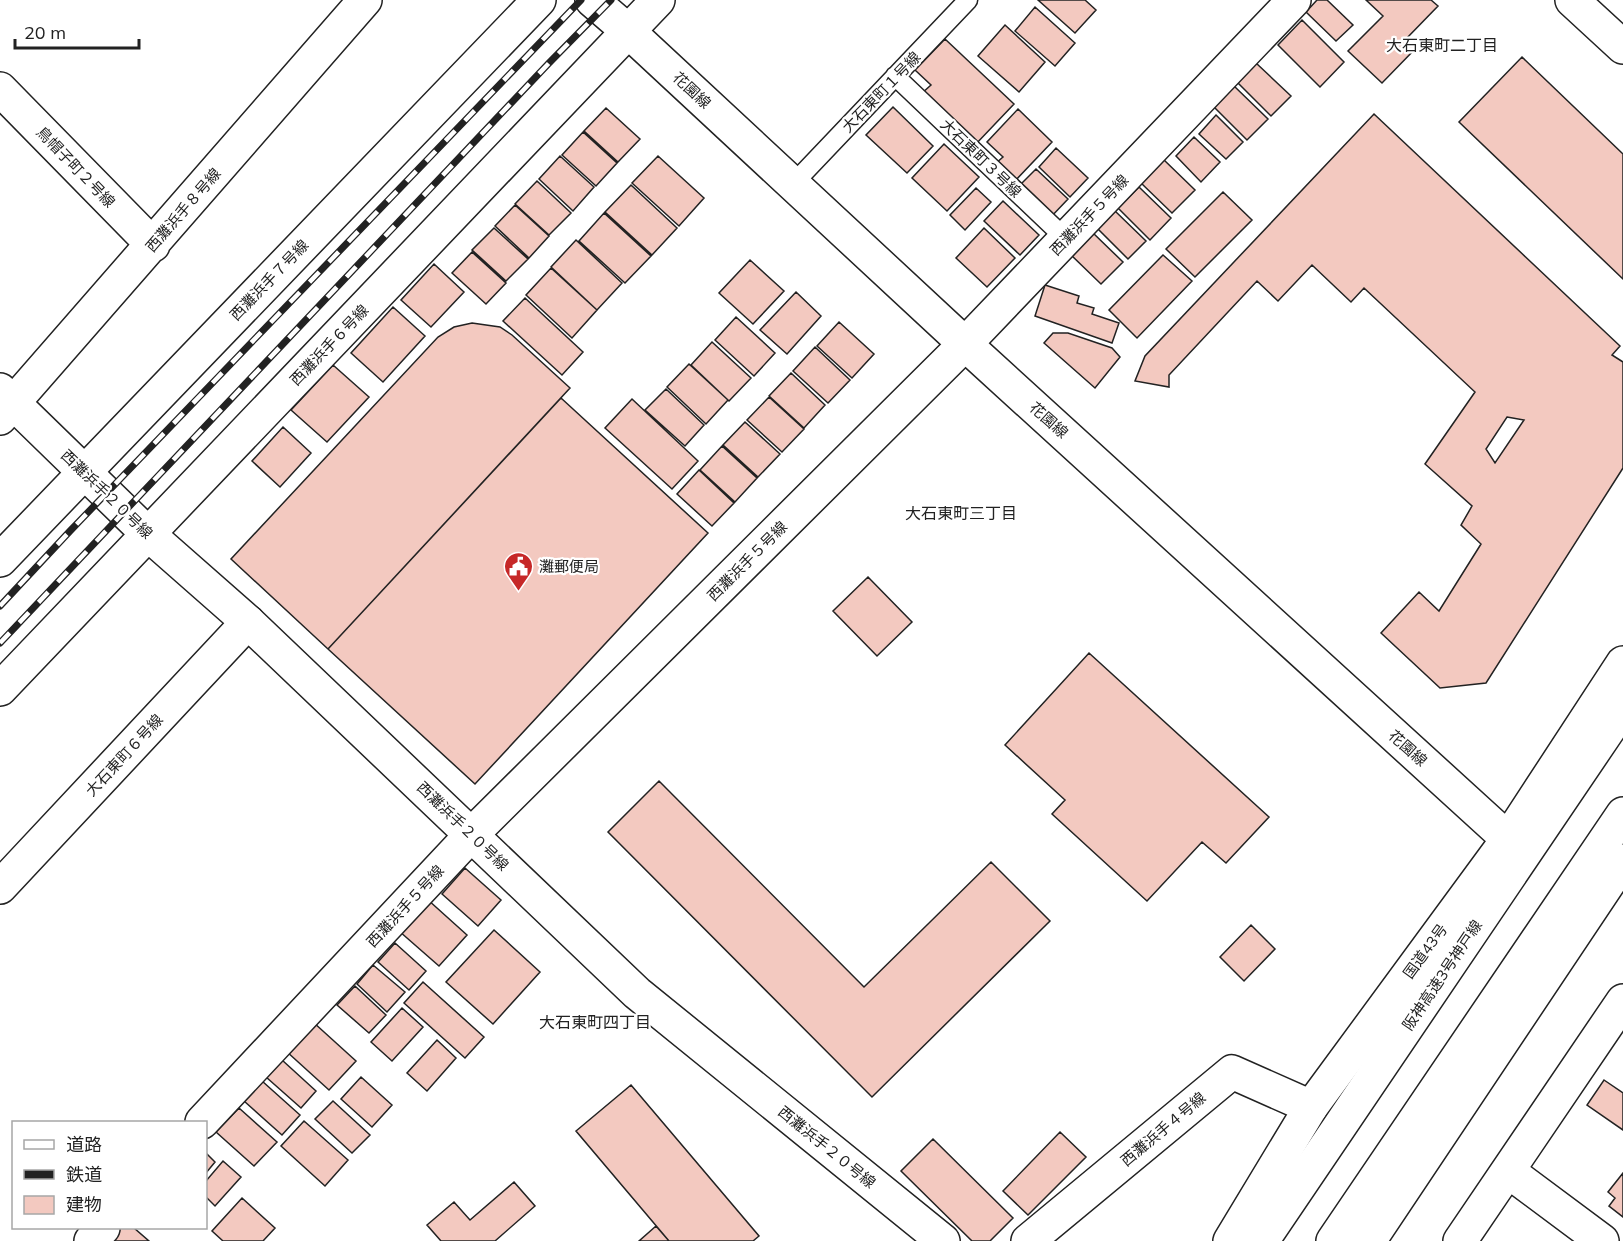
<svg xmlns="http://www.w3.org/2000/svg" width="1623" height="1241" font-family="Mulish,'Noto Sans JP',sans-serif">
<rect width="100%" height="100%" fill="#fff"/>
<!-- building -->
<path fill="#f3c9c0" stroke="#222" stroke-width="1.5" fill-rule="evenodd" d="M1038,0H1085L1096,10L1075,33Z
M1317,0H1327L1353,25L1336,41L1306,12Z
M1366,0H1431L1438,6L1406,39L1416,48L1382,83L1348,51L1383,16Z
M1035,7L1075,43L1055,66L1015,31Z
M1302,20L1344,62L1320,87L1278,45Z
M1005,25L1045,62L1019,92L978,56Z
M945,39L1014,104L975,145L921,94L931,85L915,70Z
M1522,57L1623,154V279L1459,122Z
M1256,63L1291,96L1271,116L1237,82Z
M1234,86L1268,119L1247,140L1214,107Z
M893,107L933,146L907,173L866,135Z
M606,108L640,139L618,162L584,131Z
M1018,109L1052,142L1014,182L995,164L1003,157L987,142Z
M1374,114L1620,346L1612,355L1623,362V468L1486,683L1440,688L1381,633L1419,592L1439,611L1481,544L1461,525L1472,506L1425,464L1475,392L1364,288L1351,302L1312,265L1278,301L1257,281L1169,375V387L1135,381L1145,356ZM1507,417L1524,420L1495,463L1486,449Z
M1216,115L1243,142L1226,159L1199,134Z
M583,132L617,163L596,186L562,155Z
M1194,137L1220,162L1201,182L1176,156Z
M944,144L979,177L947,211L912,178Z
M1056,148L1088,178L1070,197L1039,167Z
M560,156L594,187L573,211L539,179Z
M658,156L704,198L679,226L632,183Z
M1163,159L1195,190L1172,213L1141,183Z
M1036,169L1068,199L1049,219L1017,188Z
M537,181L571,213L549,235L515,204Z
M631,185L677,228L652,255L605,212Z
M1139,187L1171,218L1150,240L1118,208Z
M976,188L991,202L965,230L950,215Z
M1223,192L1252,220L1195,277L1166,249Z
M1003,201L1039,235L1020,255L984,221Z
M515,205L549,236L529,258L495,226Z
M1115,211L1146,241L1128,259L1097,228Z
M604,213L651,256L625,283L579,241Z
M494,228L528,259L506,281L472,250Z
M984,228L1015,258L987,287L956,258Z
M1092,232L1123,262L1101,284L1070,254Z
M576,240L622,283L597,310L551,267Z
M472,252L506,283L486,304L452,273Z
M1163,255L1192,281L1137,338L1109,310Z
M750,260L784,291L753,324L719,293Z
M434,264L464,292L431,327L401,300Z
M551,268L597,310L572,338L526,295Z
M1045,285L1079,296L1077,303L1094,308L1092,314L1119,323L1112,343L1035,316Z
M796,292L821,316L787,354L760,330Z
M525,298L583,352L562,375L503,321Z
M393,307L425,336L383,382L351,353Z
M736,317L775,353L754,376L715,340Z
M839,322L874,354L852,378L817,346Z
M472,323L500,327L512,335L570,388L328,649L231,559L438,337L454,327Z
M1053,333H1068L1112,348L1120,357L1095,388L1044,343Z
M712,342L751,378L729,401L691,365Z
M815,347L850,380L828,403L793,371Z
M689,364L728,400L706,424L667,387Z
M333,365L369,397L327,442L291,410Z
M791,373L825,405L804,428L769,396Z
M666,389L704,425L685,446L645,410Z
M769,397L804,429L782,452L747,420Z
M561,398L708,533L475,784L328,649Z
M632,399L698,461L672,489L605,428Z
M745,422L780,454L758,477L723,445Z
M283,427L311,453L280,487L252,461Z
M722,446L757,478L735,502L700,470Z
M699,470L734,503L712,526L677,494Z
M868,577L912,622L877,656L833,611Z
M1089,653L1269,817L1226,863L1202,842L1147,901L1052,814L1065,800L1005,745Z
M659,781L864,987L991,862L1050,921L872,1097L608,832Z
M465,868L501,900L478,926L442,894Z
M427,899L467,935L439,966L399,931Z
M1251,925L1275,949L1244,981L1220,957Z
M494,930L540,972L493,1024L446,982Z
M395,943L426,971L409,990L378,962Z
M373,965L405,992L387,1012L357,984Z
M423,982L484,1037L465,1058L404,1003Z
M355,986L386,1015L369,1033L337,1005Z
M402,1008L423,1027L392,1061L371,1042Z
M313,1022L356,1061L329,1090L286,1051Z
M437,1040L456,1058L427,1091L407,1073Z
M282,1060L316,1091L301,1108L266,1077Z
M361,1077L392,1105L372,1127L341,1099Z
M1604,1080L1623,1093V1130L1587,1105Z
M262,1081L300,1115L282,1135L244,1101Z
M631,1085L759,1236L753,1241H669L576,1131Z
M333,1101L370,1135L352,1153L315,1119Z
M239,1108L277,1142L254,1166L216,1132Z
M304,1121L348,1160L325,1186L281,1146Z
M1060,1132L1086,1157L1028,1215L1003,1191Z
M933,1139L1013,1218L990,1241H972L901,1171Z
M206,1153L215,1162L206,1173Z
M223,1161L241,1177L215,1206L206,1197V1181Z
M1623,1173V1217L1609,1206L1615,1198L1608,1192Z
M514,1182L535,1206L495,1241H441L427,1225L454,1202L470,1220Z
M242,1198L275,1228L263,1241H223L212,1231Z
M656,1226L669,1241H639Z
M119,1228H134L149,1241H106Z"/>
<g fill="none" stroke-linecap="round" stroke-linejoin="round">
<defs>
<path id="service" d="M895,76L1066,239
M793,184L968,0"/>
<path id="minor" d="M1572,0L1623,47
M0,89L153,245
M0,418L365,0
M0,560L539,0
M0,689L658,0
M0,887L248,622
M202,1122L472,834L965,344L1294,0
M1508,1171L1602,1241
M91,1241L103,1228
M1028,1241L1232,1072L1311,1107
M1460,1241L1623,1001"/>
<path id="tertiary" d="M592,0L628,31L965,344L1508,839
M0,390L148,534L248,622L637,993L943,1241"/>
<path id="trunk" d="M1230,1241L1311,1107L1508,839L1623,663
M1369,1241L1623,861"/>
<path id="motorway" d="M1262,1241L1623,708
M1333,1241L1623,814"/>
</defs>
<!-- service casing -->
<use href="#service" stroke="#222" stroke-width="21"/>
<!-- minor casing -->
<use href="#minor" stroke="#222" stroke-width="36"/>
<!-- tertiary casing -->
<use href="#tertiary" stroke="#222" stroke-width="36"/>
<!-- trunk casing -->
<use href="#trunk" stroke="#222" stroke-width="36"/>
<!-- motorway casing -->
<use href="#motorway" stroke="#222" stroke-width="36"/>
<!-- service -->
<use href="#service" stroke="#fff" stroke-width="18"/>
<!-- minor -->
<use href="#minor" stroke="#fff" stroke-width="33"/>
<!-- tertiary -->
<use href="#tertiary" stroke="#fff" stroke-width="33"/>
<!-- trunk -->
<use href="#trunk" stroke="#fff" stroke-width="33"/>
<!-- motorway -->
<use href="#motorway" stroke="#fff" stroke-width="33"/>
<defs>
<path id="rail" d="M0,606L70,531L581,0
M0,643L549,63L611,0"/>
</defs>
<!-- rail casing -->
<use href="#rail" stroke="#222" stroke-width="7"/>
<!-- rail -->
<use href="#rail" stroke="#fff" stroke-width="4.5" stroke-dasharray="14" stroke-linecap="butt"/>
</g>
<!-- icons -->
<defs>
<symbol id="civic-pin" viewBox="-11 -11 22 30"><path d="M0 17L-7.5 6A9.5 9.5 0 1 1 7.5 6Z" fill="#c62828" stroke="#fff"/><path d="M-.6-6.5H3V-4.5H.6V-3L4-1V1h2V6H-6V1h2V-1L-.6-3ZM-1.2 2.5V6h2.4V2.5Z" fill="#fff"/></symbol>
</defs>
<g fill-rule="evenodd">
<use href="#civic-pin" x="502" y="550" width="33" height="45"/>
</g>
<g text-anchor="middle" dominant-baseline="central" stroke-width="4.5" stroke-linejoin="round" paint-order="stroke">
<!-- street labels -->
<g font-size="15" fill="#222" stroke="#fff">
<text transform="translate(692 90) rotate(43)">花園線</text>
<text transform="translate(881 92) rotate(-46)">大石東町１号線</text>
<text transform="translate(981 158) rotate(44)">大石東町３号線</text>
<text transform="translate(76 167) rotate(46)">鳥帽子町２号線</text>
<text transform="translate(183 210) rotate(-49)">西灘浜手８号線</text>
<text transform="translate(1089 215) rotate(-46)">西灘浜手５号線</text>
<text transform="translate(269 280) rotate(-46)">西灘浜手７号線</text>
<text transform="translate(329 345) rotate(-46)">西灘浜手６号線</text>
<text transform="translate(1049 420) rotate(42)">花園線</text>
<text transform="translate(107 494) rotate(44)">西灘浜手２０号線</text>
<text transform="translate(747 561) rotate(-45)">西灘浜手５号線</text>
<text transform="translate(1408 748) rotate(42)">花園線</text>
<text transform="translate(124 755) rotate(-47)">大石東町６号線</text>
<text transform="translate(463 826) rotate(44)">西灘浜手２０号線</text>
<text transform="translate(405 906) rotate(-47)">西灘浜手５号線</text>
<text transform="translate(1425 951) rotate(-54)">国道43号</text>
<text transform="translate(1442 975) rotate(-56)">阪神高速3号神戸線</text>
<text transform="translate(1163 1129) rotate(-40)">西灘浜手４号線</text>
<text transform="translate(827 1147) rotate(39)">西灘浜手２０号線</text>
</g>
<!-- poi labels -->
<g font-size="15" fill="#222" stroke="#fff" text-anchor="start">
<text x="539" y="566">灘郵便局</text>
</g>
<!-- neighbourhood labels -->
<g font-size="16" fill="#222" stroke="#fff">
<text x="1442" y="45">大石東町二丁目</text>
<text x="961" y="513">大石東町三丁目</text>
<text x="595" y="1022">大石東町四丁目</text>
</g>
</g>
<!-- legend -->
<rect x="12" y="1121" width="195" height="108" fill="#ffffff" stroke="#a7a7a7" stroke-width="1.5"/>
<rect x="24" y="1140" width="30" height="9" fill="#ffffff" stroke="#a7a7a7" stroke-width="1.5"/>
<text x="66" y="1151" font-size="18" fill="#222222">道路</text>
<rect x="24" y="1170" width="30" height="9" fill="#222222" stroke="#a7a7a7" stroke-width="1.5"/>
<text x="66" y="1181" font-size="18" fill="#222222">鉄道</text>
<rect x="24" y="1196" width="30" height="18" fill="#f3c9c0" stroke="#a7a7a7" stroke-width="1.5"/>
<text x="66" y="1211" font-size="18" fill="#222222">建物</text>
<!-- scale -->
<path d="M15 39v9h124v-9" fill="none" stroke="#222222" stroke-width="3"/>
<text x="24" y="39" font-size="18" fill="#222222" stroke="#ffffff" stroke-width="4.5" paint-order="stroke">20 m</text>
</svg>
